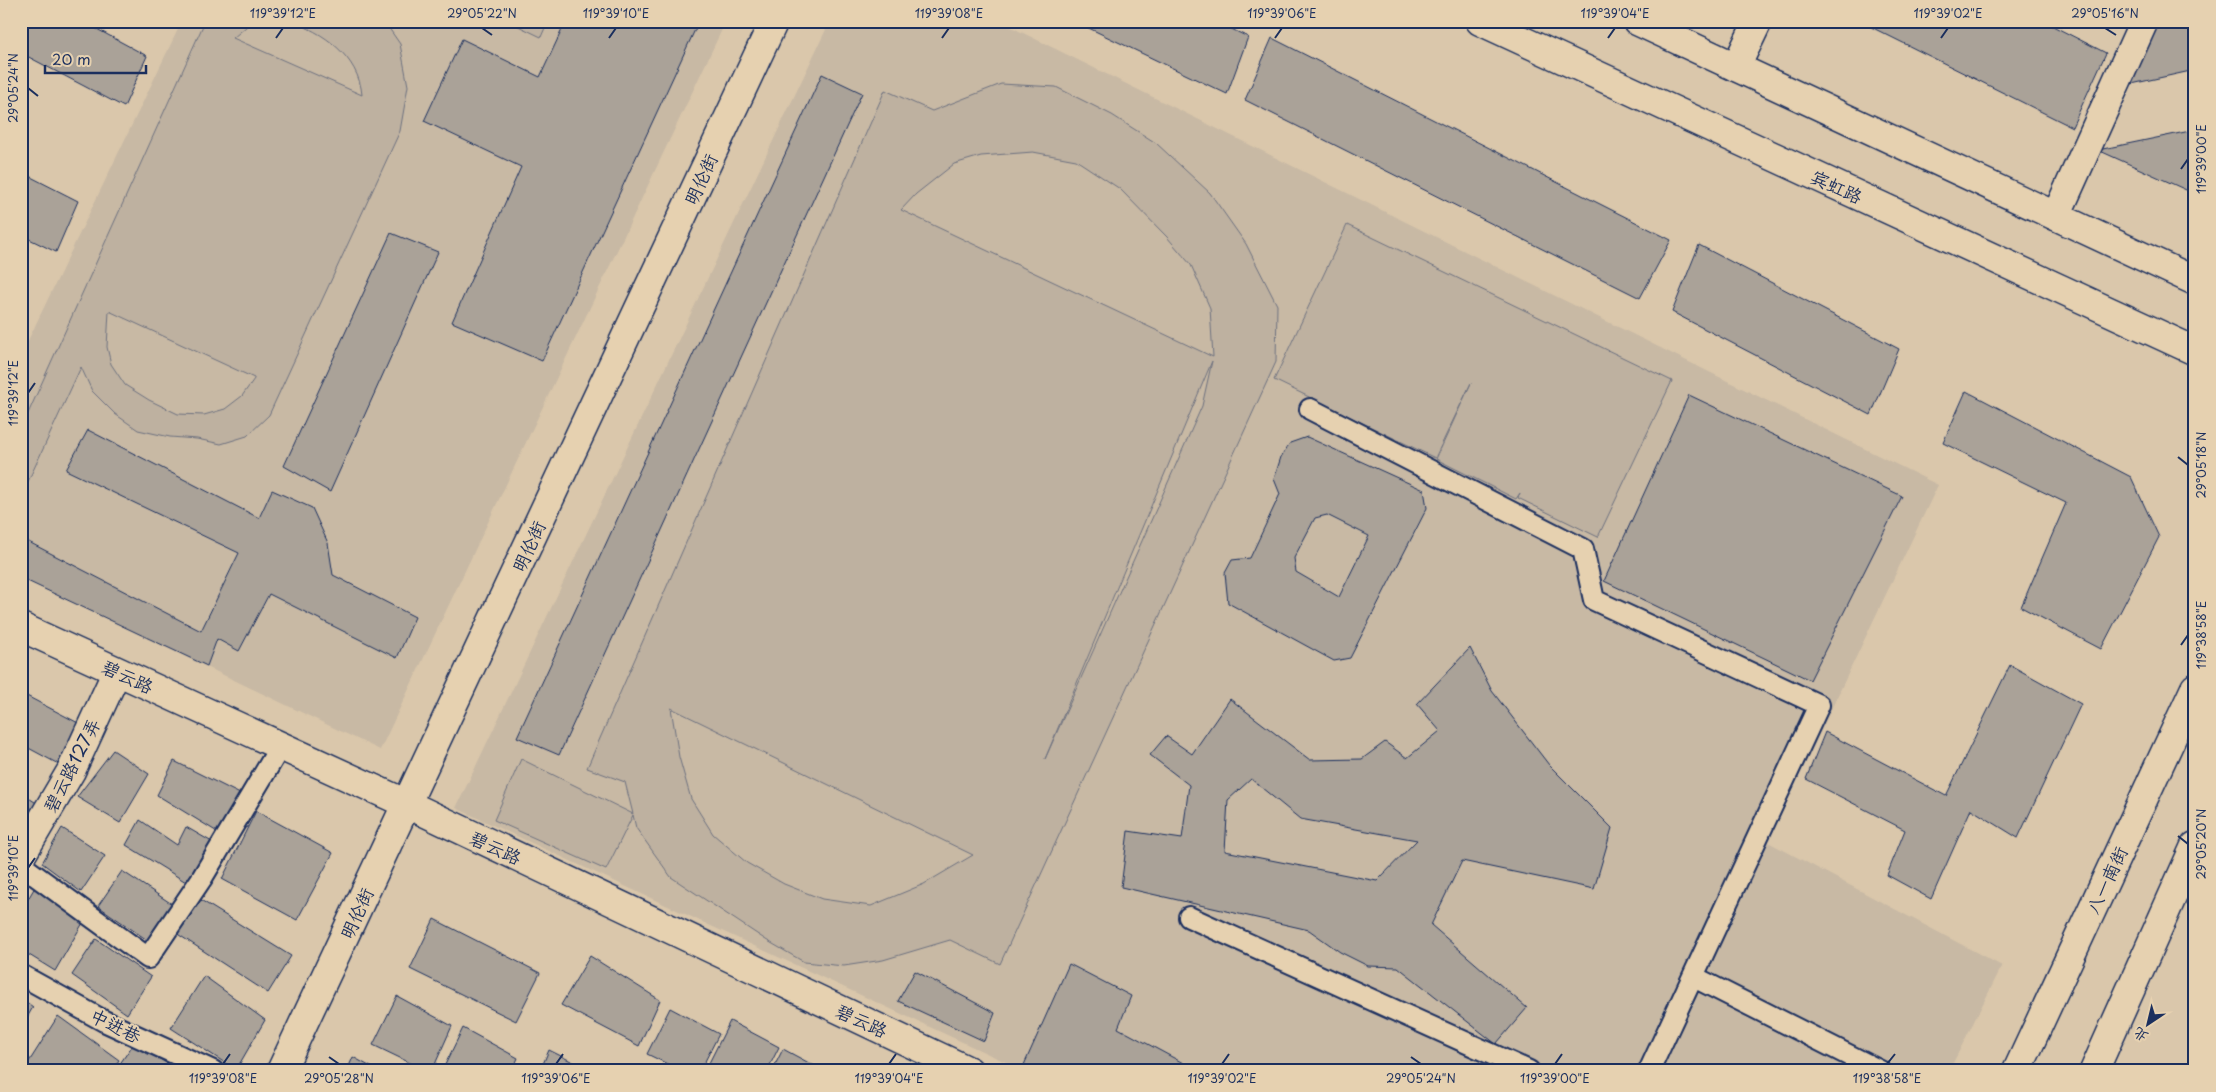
<svg xmlns="http://www.w3.org/2000/svg" width="2216" height="1092" font-family="'Playpen Sans','LXGW WenKai TC',sans-serif">
<rect width="100%" height="100%" fill="#dac7ab"/>
<filter id="ink" filterUnits="userSpaceOnUse"><feTurbulence type="fractalNoise" baseFrequency=".02" numOctaves="2"/><feDisplacementMap in="SourceGraphic" scale="10" xChannelSelector="R" yChannelSelector="G"/><feConvolveMatrix kernelMatrix="1 2 1 2 8 2 1 2 1" color-interpolation-filters="sRGB"/></filter>
<g filter="url(#ink)">
<!-- built -->
<path fill="#c8b9a4" d="M182,21H726L380,750L21,578V355Z
M830,21H999L1938,485L1768,842L2002,966L1949,1071H1025L456,808Z"/>
<!-- green -->
<path fill="#beb1a0" stroke="#6c707f" fill-rule="evenodd" d="M205,21H253L233,38L362,95C359,57 323,31 289,21H384L400,44L408,86L400,131L269,415L247,436L221,444L197,439L170,437L138,430L115,414L92,391L81,367L25,488L21,486V429ZM109,311L254,378V379L242,396L225,409L204,415L178,414L149,400L125,385L111,364L107,347Z
M508,21H548L541,37Z
M1001,84L1056,87L1112,115L1156,143L1210,193L1246,244L1277,305L1276,362L1000,964L950,940L883,960L844,966L804,962L766,940L671,877L636,828L633,815L606,870L494,820L521,759L633,814L625,782L587,768L885,90L932,111ZM1033,152L1076,160L1120,189L1167,237L1191,265L1210,308L1213,357L901,210L916,194L954,164L981,156ZM1212,361L1202,406L1045,759ZM671,708L973,855L924,884L871,906L822,899L784,884L747,863L713,834L691,799L679,757Z
M1347,225L1672,381L1598,537L1518,498L1520,493L1516,499L1436,459L1471,383L1435,458L1274,380Z"/>
<!-- building -->
<path fill="#aaa298" stroke="#1b2f5e" fill-rule="evenodd" d="M21,21H82L147,56L124,107L21,53Z
M566,21H699L542,361L452,322L521,167L424,121L462,39L540,77Z
M1074,21H1215L1248,37L1227,94Z
M1859,21H2043L2106,53L2072,127Z
M2155,21H2195V194L2098,150Z
M1272,38L1671,240L1640,298L1245,100Z
M2195,70V130L2098,150L2127,85Z
M822,74L862,93L559,755L517,737Z
M21,172L78,201L56,252L21,235Z
M391,233L438,252L330,492L284,466Z
M1699,245L1899,349L1871,415L1672,312Z
M1966,391L2131,477L2159,537L2101,649L2021,607L2066,503L1943,443Z
M1689,395L1902,496L1810,680L1604,581Z
M88,430L259,518L272,490L312,508L328,543L333,575L415,617L397,658L269,594L239,651L217,639L207,666L21,578V538L201,631L239,553L66,470Z
M1307,437L1424,490L1427,508L1350,658L1334,661L1228,603L1225,573L1232,560L1250,558L1280,494L1274,479L1281,457L1290,443ZM1327,515L1369,536L1339,597L1296,572L1294,558L1315,518Z
M1470,648L1492,691L1549,765L1612,828L1594,889L1462,861L1431,925L1527,1008L1496,1044L1398,967L1368,966L1340,952L1309,930L1121,887L1128,831L1182,839L1189,785L1150,755L1166,736L1192,754L1230,699L1310,760L1362,759L1385,742L1407,758L1440,731L1417,704ZM1251,779L1300,819L1417,840L1377,881L1225,851L1228,800Z
M2010,665L2081,704L2018,838L1971,809L1931,899L1887,875L1905,830L1806,779L1825,732L1946,796Z
M21,693L84,726L64,767L21,744Z
M113,750L149,774L120,823L77,797Z
M174,761L242,795L219,833L157,795Z
M21,793L38,804L21,829Z
M256,811L333,853L297,920L222,879Z
M140,820L177,845L186,827L212,842L186,882L126,845Z
M62,828L105,856L81,892L42,863Z
M122,871L178,908L153,944L98,906Z
M35,887L84,921L55,971L21,950V911Z
M199,899L291,956L268,993L176,933Z
M434,919L540,973L516,1021L410,969Z
M96,939L151,977L127,1014L72,975Z
M590,956L660,1000L639,1046L561,1005Z
M1069,964L1131,996L1118,1028L1198,1071H1037L1024,1065Z
M915,971L995,1013L984,1041L898,1001Z
M204,976L265,1020L236,1070L171,1028Z
M397,996L452,1026L432,1071H427L373,1045Z
M21,998L33,1007L21,1028Z
M670,1008L719,1034L700,1071H682L647,1054Z
M58,1016L119,1060L112,1071H30L25,1068Z
M730,1021L779,1047L767,1071H715L707,1067Z
M463,1028L518,1058L512,1071H442Z
M134,1043L179,1071H115Z
M783,1049L824,1071H772Z
M549,1050L591,1071H540Z
M353,1057L378,1071H347Z"/>
<g fill="none" stroke-linecap="round" stroke-linejoin="round">
<defs>
<path id="lane" d="M1310,409L1583,549L1594,600L1819,705L1649,1071
M21,865L148,958L202,878L280,747
M1189,917L1529,1071
M21,975L104,1021L213,1071
M1694,977L1880,1071"/>
<path id="street" d="M1736,67L1758,21
M2056,216L2144,21
M21,627L407,804L969,1071
M21,856L71,771L117,671
M281,1071L774,21"/>
<path id="secondary" d="M1480,21L2195,351
M1637,21L2195,281
M2017,1071L2195,688
M2094,1071L2195,846"/>
</defs>
<!-- lane casing -->
<use href="#lane" stroke="#1b2f5e" stroke-width="24"/>
<!-- street casing -->
<use href="#street" stroke="#1b2f5e" stroke-width="31"/>
<!-- secondary casing -->
<use href="#secondary" stroke="#1b2f5e" stroke-width="31"/>
<!-- lane -->
<use href="#lane" stroke="#e6d1b0" stroke-width="20"/>
<!-- street -->
<use href="#street" stroke="#e6d1b0" stroke-width="28"/>
<!-- secondary -->
<use href="#secondary" stroke="#e6d1b0" stroke-width="28"/>
</g>
</g>
<!-- ticks -->
<path fill="none" stroke="#1b2f5e" stroke-width="2" d="M482,28L492,35M2105,28L2116,35M276,38L283,28M609,38L616,28M942,38L949,28M1275,38L1282,28M1608,38L1615,28M1941,38L1948,28M28,88L38,96M2181,169L2188,159M28,393L35,383M2178,457L2188,465M2181,645L2188,635M2178,836L2188,844M28,868L35,858M329,1057L339,1064M1411,1057L1421,1064M223,1064L230,1054M556,1064L563,1054M889,1064L896,1054M1222,1064L1229,1054M1555,1064L1562,1054M1887,1064L1895,1054"/>
<g text-anchor="middle" dominant-baseline="central" stroke-width="4" stroke-linejoin="round" paint-order="stroke">
<!-- street labels -->
<g font-size="18" fill="#1b2f5e" stroke="#e6d1b0">
<text transform="translate(700 179) rotate(-65)">明伦街</text>
<text transform="translate(1837 186) rotate(25)">宾虹路</text>
<text transform="translate(528 546) rotate(-65)">明伦街</text>
<text transform="translate(128 676) rotate(25)">碧云路</text>
<text transform="translate(71 765) rotate(-63)">碧云路127弄</text>
<text transform="translate(496 847) rotate(25)">碧云路</text>
<text transform="translate(2106 880) rotate(-65)">八一南街</text>
<text transform="translate(356 913) rotate(-65)">明伦街</text>
<text transform="translate(862 1020) rotate(25)">碧云路</text>
<text transform="translate(116 1025) rotate(26)">中进巷</text>
</g>
</g>
<!-- margin -->
<rect width="2216" height="1092" fill="none" stroke="#e6d1b0" stroke-width="55"/>
<!-- north arrow -->
<g transform="translate(2148 1024) rotate(215)" stroke="#e6d1b0" stroke-width="4" paint-order="stroke">
<path d="M0-4L9 19L0 12L-9 19Z" fill="#1b2f5e"/>
<text y="-8" font-size="14" font-weight="bold" text-anchor="middle" fill="#1b2f5e">北</text>
</g>
<!-- scale -->
<path d="M45 65v8h101v-8" fill="none" stroke="#1b2f5e" stroke-width="2.5"/>
<text x="52" y="65" font-size="15" fill="#1b2f5e" stroke="#e6d1b0" stroke-width="4" paint-order="stroke">20 m</text>
<rect x="28" y="28" width="2160" height="1036" fill="none" stroke="#1b2f5e" stroke-width="2"/>
<g font-size="12" text-anchor="middle" fill="#1b2f5e">
<text x="283" y="18">119°39'12"E</text>
<text x="482" y="18">29°05'22"N</text>
<text x="616" y="18">119°39'10"E</text>
<text x="949" y="18">119°39'08"E</text>
<text x="1282" y="18">119°39'06"E</text>
<text x="1615" y="18">119°39'04"E</text>
<text x="1948" y="18">119°39'02"E</text>
<text x="2105" y="18">29°05'16"N</text>
<text transform="translate(14 88) rotate(-90)" y="4">29°05'24"N</text>
<text transform="translate(2202 159) rotate(-90)" y="4">119°39'00"E</text>
<text transform="translate(14 393) rotate(-90)" y="4">119°39'12"E</text>
<text transform="translate(2202 465) rotate(-90)" y="4">29°05'18"N</text>
<text transform="translate(2202 635) rotate(-90)" y="4">119°38'58"E</text>
<text transform="translate(2202 844) rotate(-90)" y="4">29°05'20"N</text>
<text transform="translate(14 868) rotate(-90)" y="4">119°39'10"E</text>
<text x="223" y="1083">119°39'08"E</text>
<text x="339" y="1083">29°05'28"N</text>
<text x="556" y="1083">119°39'06"E</text>
<text x="889" y="1083">119°39'04"E</text>
<text x="1222" y="1083">119°39'02"E</text>
<text x="1421" y="1083">29°05'24"N</text>
<text x="1555" y="1083">119°39'00"E</text>
<text x="1887" y="1083">119°38'58"E</text>
</g>
</svg>
